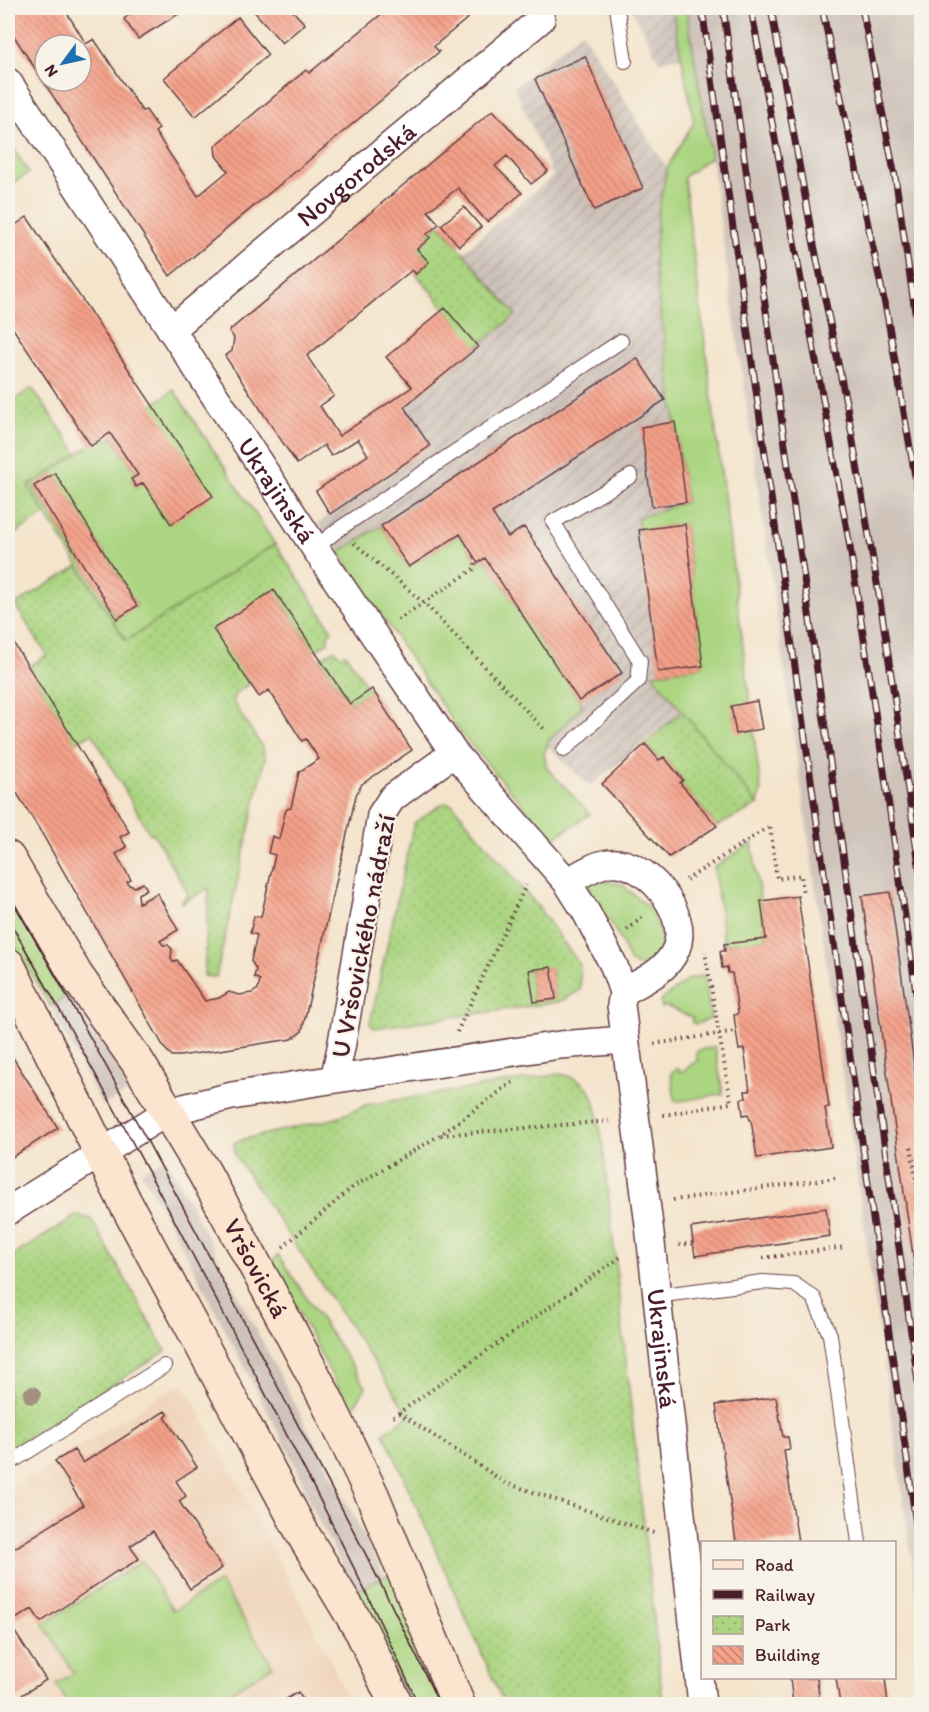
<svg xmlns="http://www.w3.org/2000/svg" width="929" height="1712" font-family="Itim,sans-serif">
<defs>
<pattern id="industrial-furrows" width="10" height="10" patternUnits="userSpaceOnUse" patternTransform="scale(1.5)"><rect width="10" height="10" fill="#cec2b9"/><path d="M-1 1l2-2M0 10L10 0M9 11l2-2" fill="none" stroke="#b2a69f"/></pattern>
<pattern id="park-dots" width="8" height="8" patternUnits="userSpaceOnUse" patternTransform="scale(1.5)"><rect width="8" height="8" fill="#abd581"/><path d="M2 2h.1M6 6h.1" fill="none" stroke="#95b670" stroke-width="1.8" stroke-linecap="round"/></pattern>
<pattern id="building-back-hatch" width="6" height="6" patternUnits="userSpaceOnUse" patternTransform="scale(1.5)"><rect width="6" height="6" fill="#f5a089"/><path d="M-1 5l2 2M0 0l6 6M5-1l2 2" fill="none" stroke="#c88270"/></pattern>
</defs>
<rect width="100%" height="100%" fill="#f7f3e8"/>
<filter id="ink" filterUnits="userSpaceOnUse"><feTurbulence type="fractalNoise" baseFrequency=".0167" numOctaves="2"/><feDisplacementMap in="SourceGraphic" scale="12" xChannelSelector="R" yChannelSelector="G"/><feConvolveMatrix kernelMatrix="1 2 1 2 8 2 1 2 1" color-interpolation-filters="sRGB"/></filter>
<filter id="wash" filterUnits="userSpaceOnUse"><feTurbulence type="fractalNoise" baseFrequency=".008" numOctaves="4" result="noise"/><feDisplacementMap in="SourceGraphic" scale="24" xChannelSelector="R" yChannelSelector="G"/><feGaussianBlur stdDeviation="1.35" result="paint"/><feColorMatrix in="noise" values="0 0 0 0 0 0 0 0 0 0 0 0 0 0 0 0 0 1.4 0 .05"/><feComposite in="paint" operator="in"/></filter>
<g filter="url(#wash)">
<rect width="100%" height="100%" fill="#f4e4cc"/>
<!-- built -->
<path fill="#f0d6bc" d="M185,1385L327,1652L350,1704H8V1492L172,1388Z"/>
<!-- industrial -->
<path fill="url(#industrial-furrows)" d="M631,8H672L681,57L659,61Z
M582,32L667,168L658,213L712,669L682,711L590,786L355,566L318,524L330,514L430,447L404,407L515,315L463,252L553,176L514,87Z"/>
<!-- railway -->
<path fill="#cec2b9" d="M686,8H921V1623L711,157Z
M73,993L78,998L131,1090L102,1106L50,1006Z
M166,1158L384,1574V1576L355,1591L310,1504L299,1472L162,1208L141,1172Z"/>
<!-- grass -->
<path fill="#abd581" stroke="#7a7a56" stroke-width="1.5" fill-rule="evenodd" d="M672,8H686L711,157L684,177L761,790L758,805L652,674L703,666L685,524L639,530L637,518L686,502L654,264L658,213L667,168L694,122Z
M8,140L29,173L8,186Z
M174,390L275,544L126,641L28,486L105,436L108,440L112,437L138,475L131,479L136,487L143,483L171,524L152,405ZM54,473L137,606L117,619L34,487Z
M381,526L409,567L460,534L478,563L485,558L583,706L549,740L544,754L547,768L590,814L552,839L459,731L339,552Z
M752,843L766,939L724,944L714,867Z
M8,879L73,993L50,1006L8,933Z
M597,880L621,884L652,910L662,939L659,954L644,966H637L630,962L618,935L590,890L589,883Z
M704,975L711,1019L696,1024L691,1022L693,1018L666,1006L662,1008L660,1001L689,979Z
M715,1047L723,1094L675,1102L671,1073L677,1068L681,1072L698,1060L695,1054L699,1050Z
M278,1255L366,1387L351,1412L272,1261Z
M142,1561L173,1611L220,1582L273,1666L211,1704H68L56,1684L74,1673L43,1624Z
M393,1572L446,1704H409L355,1591Z"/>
<!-- park -->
<path fill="url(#park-dots)" stroke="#7a7a56" stroke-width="1.5" fill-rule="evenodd" d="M439,224L516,315L477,347L416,274L429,262L417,249L430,238L427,234Z
M32,388L78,454L28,486L46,514L8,538V404Z
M275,544L332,630L328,635V642L315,651L274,591L214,629L250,683L235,694L233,702L263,748L265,758L216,977L204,976L209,888L180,904L188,893L153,833L150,834L92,733L75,743L28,667L47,655L15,605L78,566L126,641Z
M334,650L340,655L346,654L370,691L350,704L320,659Z
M682,711L758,805L717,826L680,783L683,780L664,757L659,760L645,744Z
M447,803L453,805L538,907L580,965V990L559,1002L374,1028L370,1024L414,823L442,804ZM551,967L556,999L534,1002L529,970Z
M560,1074C599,1081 594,1105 602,1137L663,1704H504L384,1433L409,1415L235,1155L234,1143L244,1139L337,1118L366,1105Z
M77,1215L91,1219L166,1351L8,1450V1259Z"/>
<g id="blocks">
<!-- building -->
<path fill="url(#building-back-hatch)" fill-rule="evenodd" d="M8,8H64L86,44L94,39L142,111L146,110L159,129L155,132L198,196L228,171L216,156L215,146L306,70L309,73L389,8H480L434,46L439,52L170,276L8,27ZM45,45H81V81H45Z
M127,8H188L138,39L124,19L132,13Z
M251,8H290L305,24L282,43Z
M238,17L268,55L195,117L164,78Z
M585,56L643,188L594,210L535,79Z
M493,110L548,171L531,184L507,156L495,166L522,193L487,222L458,188L428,211L439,224L427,234L430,238L417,249L429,262L416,274L412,270L307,356L334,396L320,406L339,436L412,387L386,357L445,308L478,347L404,407L430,446L330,514L316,491L368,455L358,439L331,456L324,445L297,464L225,356L232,351L234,338L229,331Z
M464,207L481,227L459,246L441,225Z
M27,217L213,496L171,524L143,483L136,487L131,479L138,475L110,433L91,446L8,321V230Z
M637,358L665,400L492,513L508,537L524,527L622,673L579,701L485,558L478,563L460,534L409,567L381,526Z
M675,422L686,502L652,507L641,427Z
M55,473L137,606L117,619L34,486Z
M685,524L703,666L658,672L639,530Z
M274,590L350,704L372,689L412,750L362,784L356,795L302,1031L292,1039L180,1056H172L165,1049L41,832L8,779V634L107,793L129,832L120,837L127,847L116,854L131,880L127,882L129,885L135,887L143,883L147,889L138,894L139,903L157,893L178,930L160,941L163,945H168L172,949L171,958L173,962L177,960L205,1001L219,998L229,992L239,995L252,993L258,989L260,980L254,977L256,969L251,961L257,935L250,933L254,916L261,917L275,855L268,853L272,836L279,839L285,813L287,809L291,808L299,772L319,759L306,739L302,741L269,690L259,697L213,629Z
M757,701L762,729L736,734L731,706Z
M645,744L659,760L664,757L683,780L680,783L717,826L669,857L602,784Z
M890,892L921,1115V1312L862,896Z
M798,896L829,1107L825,1108L831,1147L757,1158L751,1120H750L748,1114L743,1115L741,1099L746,1098L745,1091H750L744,1049L739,1050L736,1031L734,1015L737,1014L738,1012L732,973H728L727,967L722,968L720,951H725L724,944L766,939L761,901Z
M551,967L556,999L534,1002L529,970Z
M8,1050L58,1128L8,1160Z
M826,1208L830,1236L695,1256L691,1228Z
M776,1397L783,1437H788L790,1449L784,1450L798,1542H736L716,1405Z
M165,1411L168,1415L165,1417L197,1467L176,1481L186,1496L179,1501L222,1568L190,1589L153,1531L130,1546L139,1559L118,1572L117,1571L41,1622L32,1609L9,1623L46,1680L14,1700L8,1691V1535L15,1548L83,1505L55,1461L74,1450L83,1463Z
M790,1678H817L820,1704H793Z
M836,1678H885L888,1704H840Z
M298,1692L306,1704H278Z"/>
</g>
</g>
<g filter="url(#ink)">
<use href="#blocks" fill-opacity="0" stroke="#643d43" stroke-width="1.5"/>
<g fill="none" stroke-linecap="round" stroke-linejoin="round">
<defs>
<path id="service" d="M617,8L625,61
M315,548L339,529L621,341
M564,750L638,681L640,661L553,522L631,476
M656,1296L763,1282L794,1284L814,1298L830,1335L859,1542
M8,1464L164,1366"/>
<g id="minor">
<path id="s1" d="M8,82L315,548L454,753L567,882L586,912L614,966L623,992L621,1005L649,1225L702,1704"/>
<path id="s2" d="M171,330L541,19"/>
<path d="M567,882C580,875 594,865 609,863C645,858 691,914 676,949C667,971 643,981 623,992"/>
<path d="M334,1079L341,1048L381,815L392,798L454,753"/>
<path d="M8,1211L167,1112L232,1096L310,1083L560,1045L625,1040"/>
</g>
<g id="secondary">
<path id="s3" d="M8,858L76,975L137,1061L204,1172L267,1287L326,1399L373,1497L458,1704"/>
<path d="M8,965L125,1202L304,1536L362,1632L396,1704"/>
</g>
</defs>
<!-- service casing -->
<use href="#service" stroke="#643d43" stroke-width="16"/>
<!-- minor casing -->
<use href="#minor" stroke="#643d43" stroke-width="30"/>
<!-- secondary casing -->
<use href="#secondary" stroke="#643d43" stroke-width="36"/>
<!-- path -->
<path stroke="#643d43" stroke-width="4" stroke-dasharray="1.5 4.5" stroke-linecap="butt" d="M354,543L424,603L545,730
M398,620L474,569L476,560
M686,880L770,826L777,879L801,875L803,895
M627,930L644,916
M457,1032L526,885
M654,1044L736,1031
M663,1115L731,1103L705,952
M441,1135L609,1121
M911,1147L922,1216
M673,1200L836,1178
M679,1245L693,1243
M283,1247L353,1187L440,1135L513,1082
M763,1258L846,1247
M399,1413L506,1483L654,1533
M393,1417L622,1256"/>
<!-- service -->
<use href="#service" stroke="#fff" stroke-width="14"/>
<!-- minor -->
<use href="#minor" stroke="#fff" stroke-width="27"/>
<!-- secondary -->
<use href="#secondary" stroke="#fbe5cf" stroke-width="33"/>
<!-- tram -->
<path stroke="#4a1f2b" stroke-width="1.5" d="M8,893C103,1057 193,1223 280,1391C335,1495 390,1598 439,1704
M8,919C86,1054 160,1192 232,1330C297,1454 361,1577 418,1704"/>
<defs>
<path id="rail" d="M702,8L922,1566
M723,8L922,1410
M751,8L849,541L884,771L922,1033
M771,8L811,230L848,412L881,607L922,885
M822,8L887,314L922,517
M862,8L896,182L922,359"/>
</defs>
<!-- rail casing -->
<use href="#rail" stroke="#4a1f2b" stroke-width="7"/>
<!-- rail -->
<use href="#rail" stroke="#f7f3e8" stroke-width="4.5" stroke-dasharray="14" stroke-linecap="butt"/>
</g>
<!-- trees -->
<circle fill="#a4907f" cx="32" cy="1395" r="9"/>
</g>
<g text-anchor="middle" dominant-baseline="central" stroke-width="4.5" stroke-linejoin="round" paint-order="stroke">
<!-- street labels -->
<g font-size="26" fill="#4a1f2b" stroke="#f7f3e8">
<text stroke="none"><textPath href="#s2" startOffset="242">Novgorodská</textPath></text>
<text stroke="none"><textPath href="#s1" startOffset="489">Ukrajinská</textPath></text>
<text transform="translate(363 936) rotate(-79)">U Vršovického nádraží</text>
<text stroke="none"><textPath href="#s3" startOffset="480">Vršovická</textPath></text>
<text stroke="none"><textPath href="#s1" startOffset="1460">Ukrajinská</textPath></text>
</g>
</g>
<!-- margin -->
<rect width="929" height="1712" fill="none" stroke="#f7f3e8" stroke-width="30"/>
<!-- legend -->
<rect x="701" y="1541" width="195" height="138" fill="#f7f3e8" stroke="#b29e9c" stroke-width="1.5"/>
<rect x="713" y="1560" width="30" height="9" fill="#fbe5cf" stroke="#b29e9c" stroke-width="1.5"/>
<text x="755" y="1571" font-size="18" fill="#4a1f2b">Road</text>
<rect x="713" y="1590" width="30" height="9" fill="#4a1f2b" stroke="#b29e9c" stroke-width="1.5"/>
<text x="755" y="1601" font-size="18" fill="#4a1f2b">Railway</text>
<rect x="713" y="1616" width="30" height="18" fill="url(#park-dots)" stroke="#b29e9c" stroke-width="1.5"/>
<text x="755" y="1631" font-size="18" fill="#4a1f2b">Park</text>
<rect x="713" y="1646" width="30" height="18" fill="url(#building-back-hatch)" stroke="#b29e9c" stroke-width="1.5"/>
<text x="755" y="1661" font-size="18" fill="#4a1f2b">Building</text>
<!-- north arrow -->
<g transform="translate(63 63) rotate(237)"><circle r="28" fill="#f7f3e8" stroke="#b29e9c" stroke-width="1.5"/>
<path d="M0-4.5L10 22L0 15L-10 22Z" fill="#1f6fb2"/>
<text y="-9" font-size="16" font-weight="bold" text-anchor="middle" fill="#4a1f2b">N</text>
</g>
</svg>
